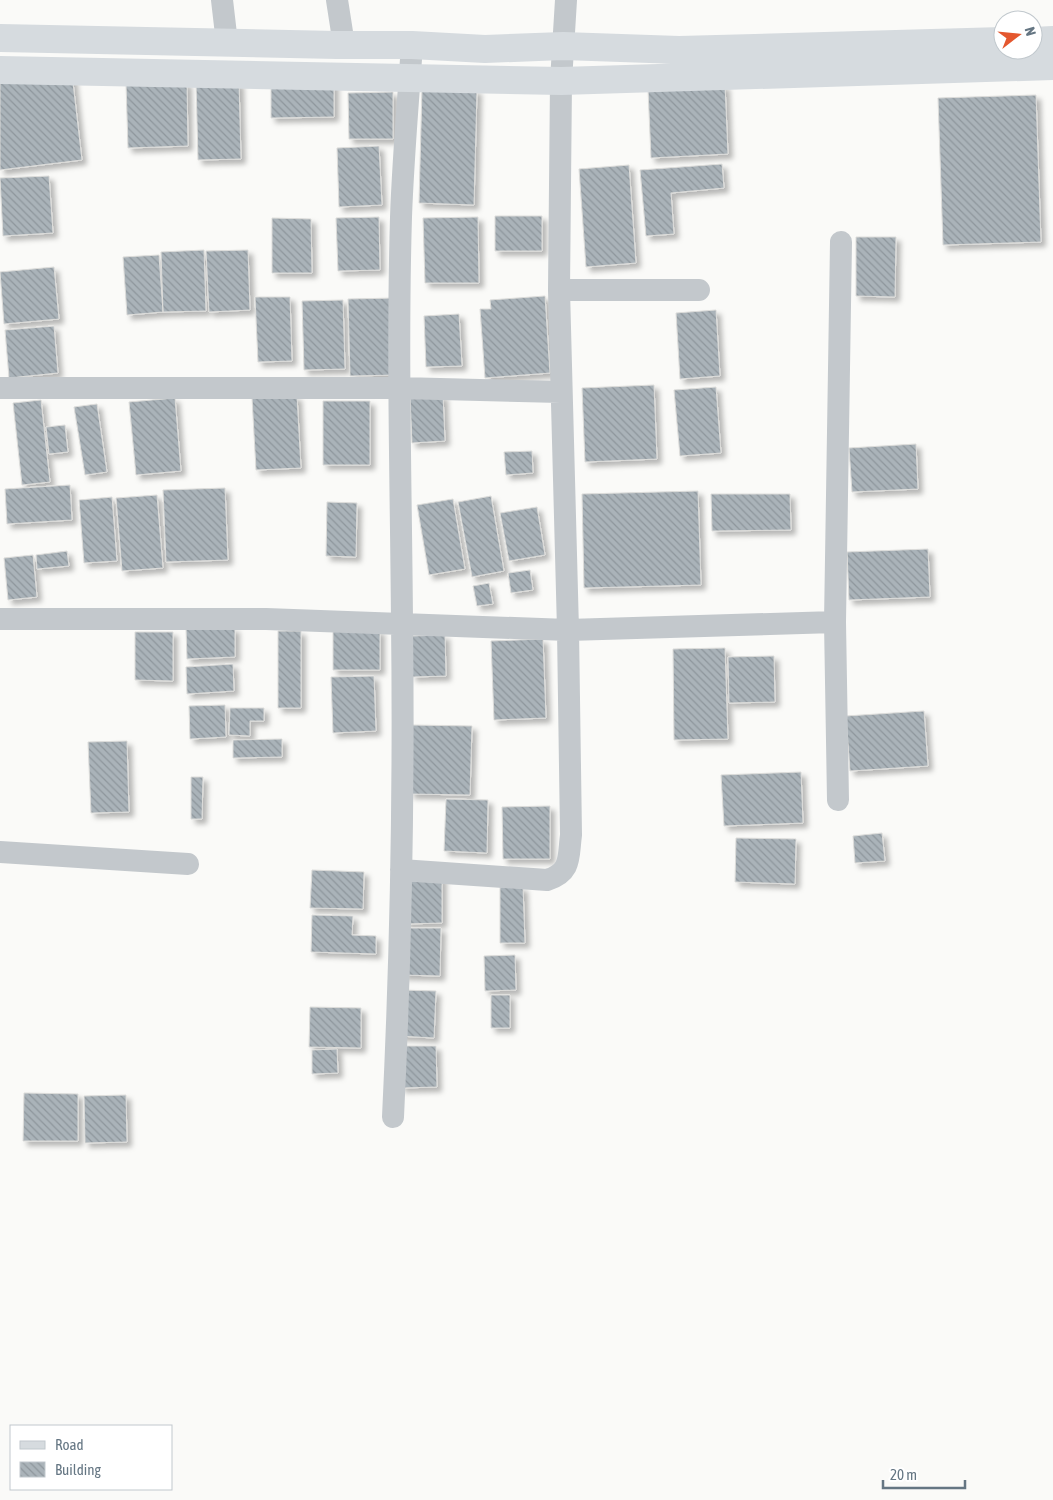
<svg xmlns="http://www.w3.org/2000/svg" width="1053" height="1500" font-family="'Asap Condensed',sans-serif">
<defs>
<pattern id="building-back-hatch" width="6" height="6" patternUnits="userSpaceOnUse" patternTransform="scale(1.25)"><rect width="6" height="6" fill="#aab3b9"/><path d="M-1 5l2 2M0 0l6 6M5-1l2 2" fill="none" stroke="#8e969c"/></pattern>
<filter id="shadow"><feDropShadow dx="4.5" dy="4.5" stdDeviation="2.5" flood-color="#0004"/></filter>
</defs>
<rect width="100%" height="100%" fill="#fafaf8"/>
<!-- building -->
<path fill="url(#building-back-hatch)" stroke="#dcdcda" filter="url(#shadow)" d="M72,74L82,160L0,170V83Z
M334,79V117L271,118V80Z
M187,82L188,146L128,148L126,84Z
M239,82L241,159L198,160L196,83Z
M725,85L728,154L651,158L648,89Z
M422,88L477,90L474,205L419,203Z
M393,92V139H349L348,93Z
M1036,95L1041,242L943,245L938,98Z
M379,146L382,205L339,207L337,148Z
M722,164L724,188L671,193L674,234L646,236L640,170Z
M629,165L636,263L586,267L579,169Z
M49,176L53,233L3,236L0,178Z
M495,216H542V251H495Z
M379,217L380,270L338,271L336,218Z
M478,217L479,283H425L423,218Z
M272,218L311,219L312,273H272Z
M856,237H896L895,297L856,296Z
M204,250L206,311L163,312L161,252Z
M248,250L250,310L209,312L206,251Z
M159,255L163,312L127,315L123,257Z
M54,267L59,319L4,324L0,272Z
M545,296L550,373L485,378L480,309H491L490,300Z
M255,297H290L292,361L258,362Z
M395,298L398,375L350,376L348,299Z
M343,300L345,369L304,370L302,301Z
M716,310L720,376L680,379L676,313Z
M459,314L462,366L426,367L424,316Z
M54,326L58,373L9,378L5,330Z
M654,385L657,459L585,462L582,388Z
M716,387L721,453L680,456L674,390Z
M443,395L445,441L412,443L410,397Z
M297,396L301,468L256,470L252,398Z
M175,398L181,471L136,475L129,402Z
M41,400L50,482L22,485L13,403Z
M323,401H370V465H323Z
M97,404L107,472L85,475L74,407Z
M65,425L68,452L49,454L46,427Z
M916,444L918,489L852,492L849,448Z
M532,451L533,473L506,475L504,452Z
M70,485L72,520L7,524L5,489Z
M225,488L228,560L166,562L163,490Z
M698,491L701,585L584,588L582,494Z
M711,494H790L791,530L712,531Z
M157,495L163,568L122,571L116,498Z
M491,496L504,571L472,577L458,502Z
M112,497L117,561L84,563L79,500Z
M453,499L465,569L429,575L417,505Z
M327,502L357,503L356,557L326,556Z
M537,507L545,555L509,561L500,513Z
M928,549L930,597L849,600L847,552Z
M67,551L69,566L37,569L36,555Z
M33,555L37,597L8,600L4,558Z
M530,570L533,590L511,593L508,573Z
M489,583L493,604L477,606L473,586Z
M235,628V657L187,659L186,629Z
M380,630V670H333V631Z
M278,631H301V708H278Z
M135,632H173V681L135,680Z
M445,635L446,676L412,677L411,636Z
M543,639L546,718L494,720L491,641Z
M725,648L728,739L674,740L673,649Z
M774,656L775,702L729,703L728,657Z
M233,664L234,691L187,694L186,667Z
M374,676L376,731L333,733L331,677Z
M225,705L226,737L190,739L189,706Z
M230,708H264V721H250V736L229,735Z
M924,711L928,766L850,771L846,716Z
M411,725L472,726L470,795L410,794Z
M282,739V757L233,758V740Z
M127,741L129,812L91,813L88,742Z
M801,772L803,823L724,826L721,775Z
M191,777H203L202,819H191Z
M446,799L488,800L487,853L444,851Z
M550,806V859H503L502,807Z
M882,833L885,861L855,863L853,836Z
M736,838L796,839L795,884L735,882Z
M312,870L364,872L363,909L310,908Z
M442,876V923L405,924L404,877Z
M500,887H523L525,943H500Z
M312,915L353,916L352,935L376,936V954L311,952Z
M402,928H441L440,976L402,975Z
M515,955L516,990L485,991L484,956Z
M401,990L436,991L434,1038L399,1036Z
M491,995H510V1028H491Z
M310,1007L361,1008V1048L309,1047Z
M399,1046H436L437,1087L401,1088Z
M337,1049L338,1073L312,1074V1050Z
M24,1093L78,1094V1141H23Z
M126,1095L127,1142L85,1143L84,1096Z"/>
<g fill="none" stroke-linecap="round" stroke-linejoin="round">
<!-- minor -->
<path stroke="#c3c8cc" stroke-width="22" d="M222,0L227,43
M337,0L344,45
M559,290H699
M0,388H400L561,392
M0,619H266L568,630L835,622
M838,800L835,622L841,242
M0,852L188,864
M401,870L547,880C572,872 568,857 571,835L568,630L559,290L561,81L566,0
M393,1117C401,952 404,786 402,621C401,487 397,352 401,217C403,160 408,103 412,45"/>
<!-- secondary -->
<path stroke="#d6dbdf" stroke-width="28" d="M0,38L337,45H412L485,49L563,46L679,50L1003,41
M1033,41L1053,40
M0,70L561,81L1053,66"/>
</g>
<!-- legend -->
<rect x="10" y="1425" width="162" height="65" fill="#ffffff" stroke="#c1c8cd"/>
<rect x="20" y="1441" width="25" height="8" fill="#d6dbdf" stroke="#c1c8cd"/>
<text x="55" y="1450" font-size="15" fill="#657683">Road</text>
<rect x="20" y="1462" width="25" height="15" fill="url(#building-back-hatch)" stroke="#c1c8cd"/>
<text x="55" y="1475" font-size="15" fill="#657683">Building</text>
<!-- north arrow -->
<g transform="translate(1018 35) rotate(74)"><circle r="24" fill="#ffffff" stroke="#c1c8cd"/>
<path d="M0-4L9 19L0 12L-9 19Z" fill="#e4572e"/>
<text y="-8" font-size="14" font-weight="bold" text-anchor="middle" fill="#657683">N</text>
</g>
<!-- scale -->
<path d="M883 1480v8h82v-8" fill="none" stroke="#657683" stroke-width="2.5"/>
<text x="890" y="1480" font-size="15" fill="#657683" stroke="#ffffff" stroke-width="4" paint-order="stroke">20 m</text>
</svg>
